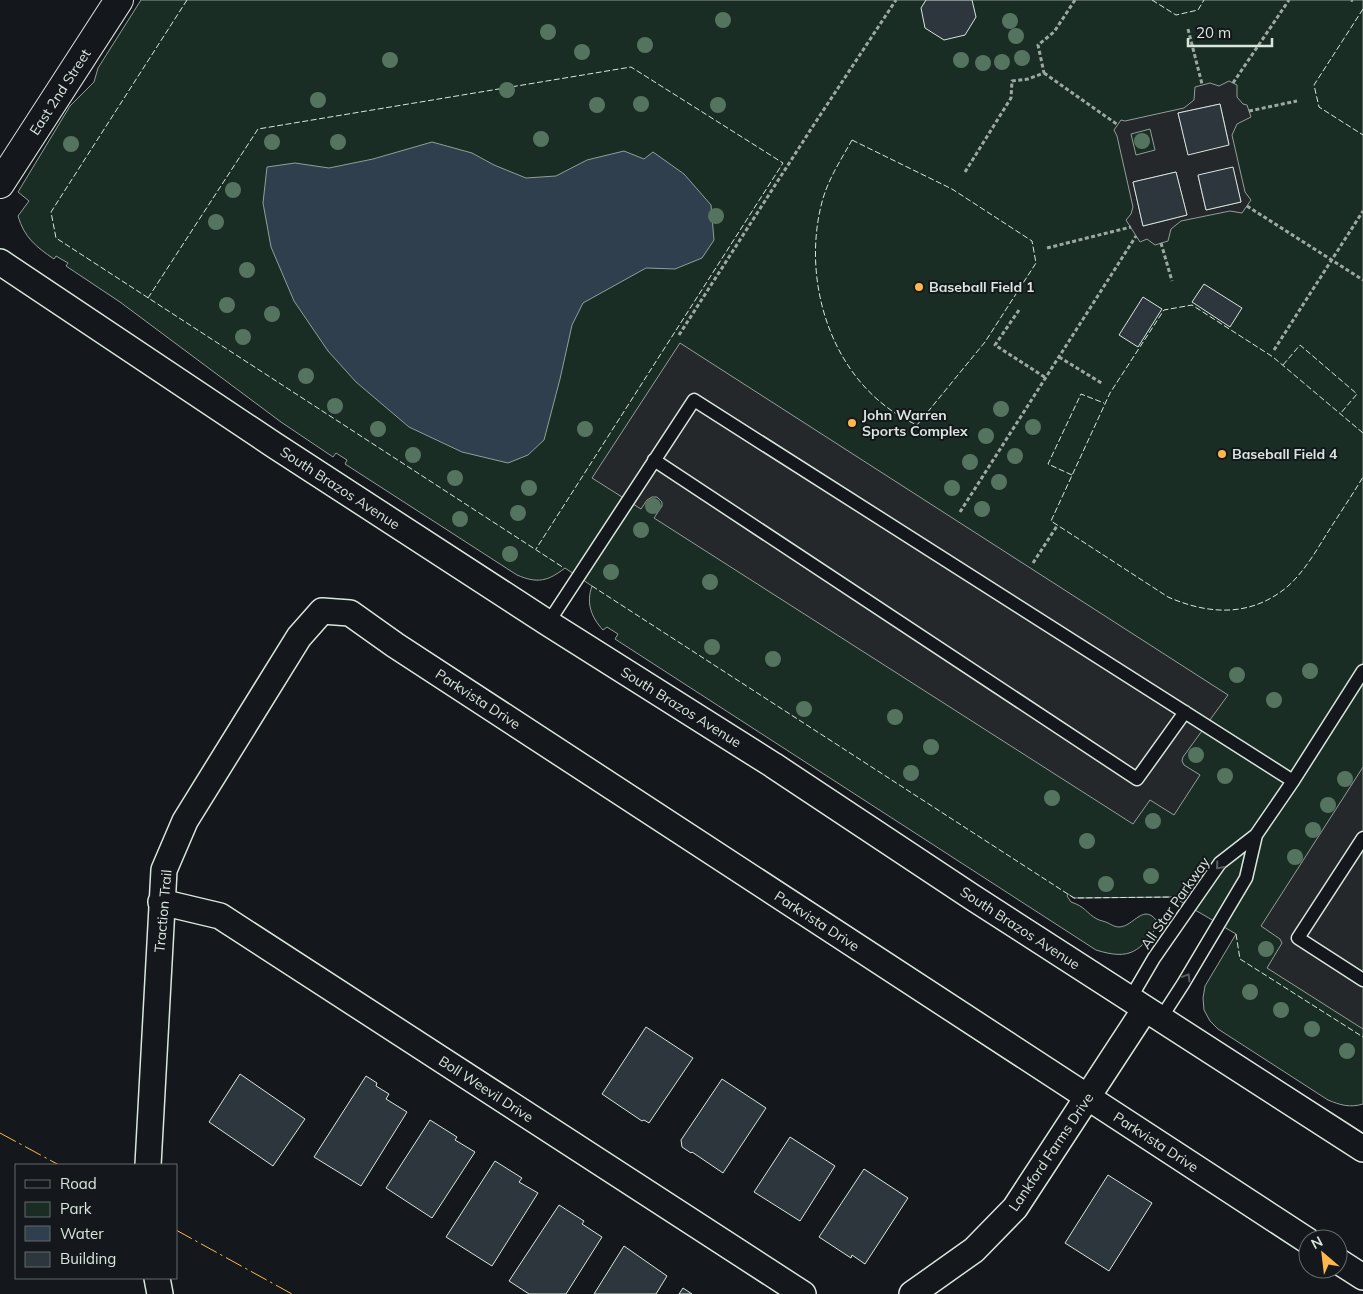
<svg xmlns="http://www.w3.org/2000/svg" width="1363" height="1294" font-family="Mulish,sans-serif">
<rect width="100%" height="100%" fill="#14181c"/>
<!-- green -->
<path fill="#1a2d24" stroke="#939e99" d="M141,0H1363V1104C1350,1108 1340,1105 1328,1100L1218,1029L1210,1021L1204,1010L1203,998L1205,986L1236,934L1173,897L1074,898L1068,894L1067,896L1071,902C1086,907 1086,913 1097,919C1101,921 1104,921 1108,923C1112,925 1115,927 1119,927C1134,927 1144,900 1159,924C1140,951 1131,961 1096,950L615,639L618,634L607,627L603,630C591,617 586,603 592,586L565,568C548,581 538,584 517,575L345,464L347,460L336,453L333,457L281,422L120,302L66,266L68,263L56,256L54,259C36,247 24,237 18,216L29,201L18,192L70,106L94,82L98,68Z"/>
<!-- parking -->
<path fill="#24282b" stroke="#939e99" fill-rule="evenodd" d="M1229,81L1237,85V97L1243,104L1247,105L1251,117L1237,124L1232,135L1245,192L1251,200L1242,213L1230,211L1181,221L1171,229L1168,241L1155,245L1147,239L1140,242L1126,220L1131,214L1133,207L1117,136L1114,130L1121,120L1125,121L1184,108L1194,100L1195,87L1210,83L1219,86ZM1220,104L1229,144L1188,154L1178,113ZM1150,129L1155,150L1136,155L1131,134ZM1233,168L1241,202L1206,210L1198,176ZM1176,172L1187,215L1143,226L1133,182Z
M680,343L1228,695L1183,757L1182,761L1184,765L1200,775L1174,815L1150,800L1133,824L654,518L662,506V502L657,497H652L647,500L641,509L592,478Z
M1363,767V1029L1267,968L1282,943L1280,939L1261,926Z"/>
<!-- water -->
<path fill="#2f3f4d" stroke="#939e99" d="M432,142L472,153L494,165L526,178L556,176L587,160L624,151L644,159L653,152L684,174L711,205L714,240L702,258L675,269L646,268L583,303L572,325L560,379L544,440L528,455L508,463L462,452L409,427L356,382L328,351L294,301L271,247L263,203L267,167L295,163L329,168L373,159Z"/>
<!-- building -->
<path fill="#2c363c" stroke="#d8e6dc" d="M926,0H972L976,17L965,35L944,40L925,28L921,8Z
M1220,104L1229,145L1188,155L1178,113Z
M1233,167L1241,202L1206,210L1198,175Z
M1176,172L1187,215L1143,226L1133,182Z
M1204,284L1242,308L1230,327L1192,302Z
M1143,297L1162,309L1138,347L1119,335Z
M646,1027L693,1058L649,1123L644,1120L642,1121L602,1094Z
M240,1074L305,1119L273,1166L209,1122Z
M366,1076L377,1083L376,1086L389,1094L386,1099L407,1112L361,1186L314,1157Z
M722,1079L766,1108L723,1173L692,1152L691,1153L682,1147L681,1140Z
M430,1120L457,1137L455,1140L475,1152L432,1218L386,1188Z
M790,1137L835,1166L800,1221L754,1192Z
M495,1161L522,1178L519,1182L538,1193L492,1266L446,1237Z
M864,1169L908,1198L865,1264L852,1255L851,1258L819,1237Z
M1108,1175L1152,1203L1109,1271L1065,1243Z
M559,1205L584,1221L582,1224L602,1237L566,1294H529L509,1281Z
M624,1246L667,1276L656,1294H594Z
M683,1288L692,1294H679Z"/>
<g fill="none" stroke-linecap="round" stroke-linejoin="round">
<defs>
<path id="lane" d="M654,460L1137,779L1185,712
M548,623L694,400L1293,781
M1363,838L1298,938L1363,980
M1130,999L1154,958L1220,863L1256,835L1293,781L1363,671
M1161,1018L1183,984L1246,878L1256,835"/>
<path id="street" d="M0,262L274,445L548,623L773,765L972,897L1363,1149
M161,902L220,916L803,1294
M148,1165L164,870L185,821L299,637L322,611L350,613L395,645L1308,1241
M1338,1261L1363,1277
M157,1278L160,1294
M912,1294L974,1250L1015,1208L1145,1009"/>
<path id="secondary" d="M0,184L119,0"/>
</defs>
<!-- lane casing -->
<use href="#lane" stroke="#d8e6dc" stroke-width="15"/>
<!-- street casing -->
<use href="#street" stroke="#d8e6dc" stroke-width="28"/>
<!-- secondary casing -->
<use href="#secondary" stroke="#d8e6dc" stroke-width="30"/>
<!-- path -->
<path stroke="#9da8a2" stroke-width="3" stroke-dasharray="4 2.5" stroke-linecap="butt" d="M1351,0L1353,1
M1188,29L1202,84
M1044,73L1118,125
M1233,83L1289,0
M1249,111L1297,101
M965,172L1011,98L1012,81L1028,79L1044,73L1038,45L1054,32L1075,0
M1247,206L1363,280
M1161,243L1172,281
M1047,248L1131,227
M1019,310L995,345L1046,378
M679,335L813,126L896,0
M1274,350L1363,211
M1059,357L1103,384
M960,512L1136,236
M1033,563L1057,526"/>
<!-- lane -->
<use href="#lane" stroke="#14181c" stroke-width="12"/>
<!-- street -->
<use href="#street" stroke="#14181c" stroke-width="25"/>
<!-- secondary -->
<use href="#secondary" stroke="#14181c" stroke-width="28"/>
<!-- fence -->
<path stroke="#d8e6dc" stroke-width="1" stroke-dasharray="6 2.5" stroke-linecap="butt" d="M187,0L51,212L56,238L564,568
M1152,0L1176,15L1198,10L1204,0
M1363,9L1314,85L1319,107L1363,135
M852,140L952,189L1032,241L1036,263L985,342L917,425C834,388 800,285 822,202C828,179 841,160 852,140Z
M148,298L258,129L631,67L783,163L536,549
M1283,365L1300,345L1357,394L1340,414
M1363,433L1273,357L1192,305L1164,310L1110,393L1051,521L1168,597C1209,615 1251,617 1287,587C1303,573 1315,553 1326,535C1338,516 1351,497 1363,477
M1072,475L1048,464L1081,394L1104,403
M592,586L1074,898L1173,897
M1236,934L1240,959L1363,1037"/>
<!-- power -->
<path stroke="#ffb74d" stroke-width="1" stroke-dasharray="18 4 2.5 4" stroke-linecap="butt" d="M0,1133L59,1165
M176,1230L292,1294"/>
</g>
<!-- trees -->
<g fill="#55745f">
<circle cx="723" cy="20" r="8"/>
<circle cx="1010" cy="21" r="8"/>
<circle cx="548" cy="32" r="8"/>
<circle cx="1016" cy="36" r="8"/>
<circle cx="645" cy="45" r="8"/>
<circle cx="582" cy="52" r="8"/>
<circle cx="1022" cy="58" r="8"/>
<circle cx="390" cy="60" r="8"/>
<circle cx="961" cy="60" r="8"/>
<circle cx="1002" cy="62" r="8"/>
<circle cx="983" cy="63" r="8"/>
<circle cx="507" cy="90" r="8"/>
<circle cx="318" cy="100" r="8"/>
<circle cx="641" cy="104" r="8"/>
<circle cx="597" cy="105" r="8"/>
<circle cx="718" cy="105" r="8"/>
<circle cx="541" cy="139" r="8"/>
<circle cx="1142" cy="141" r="8"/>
<circle cx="272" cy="142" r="8"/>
<circle cx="338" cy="142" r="8"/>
<circle cx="71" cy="144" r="8"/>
<circle cx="233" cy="190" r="8"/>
<circle cx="716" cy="216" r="8"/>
<circle cx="216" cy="222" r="8"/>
<circle cx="247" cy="270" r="8"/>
<circle cx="227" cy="305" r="8"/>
<circle cx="272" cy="314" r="8"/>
<circle cx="243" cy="337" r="8"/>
<circle cx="306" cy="376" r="8"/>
<circle cx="335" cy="406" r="8"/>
<circle cx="1001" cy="409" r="8"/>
<circle cx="1033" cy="427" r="8"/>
<circle cx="378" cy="429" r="8"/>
<circle cx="585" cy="429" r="8"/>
<circle cx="986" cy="436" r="8"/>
<circle cx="413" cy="455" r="8"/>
<circle cx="1015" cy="456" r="8"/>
<circle cx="970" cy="462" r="8"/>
<circle cx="455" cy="478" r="8"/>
<circle cx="999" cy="482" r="8"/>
<circle cx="529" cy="488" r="8"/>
<circle cx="952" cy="488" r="8"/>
<circle cx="653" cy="506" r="8"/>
<circle cx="982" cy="509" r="8"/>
<circle cx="518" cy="513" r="8"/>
<circle cx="460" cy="519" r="8"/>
<circle cx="641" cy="530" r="8"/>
<circle cx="510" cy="554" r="8"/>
<circle cx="611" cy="572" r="8"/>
<circle cx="710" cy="582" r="8"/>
<circle cx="712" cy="647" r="8"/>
<circle cx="773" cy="659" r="8"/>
<circle cx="1310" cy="671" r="8"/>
<circle cx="1237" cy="675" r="8"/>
<circle cx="1274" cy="700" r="8"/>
<circle cx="804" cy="709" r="8"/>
<circle cx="895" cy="717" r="8"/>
<circle cx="931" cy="747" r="8"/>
<circle cx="1196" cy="755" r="8"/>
<circle cx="911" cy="773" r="8"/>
<circle cx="1225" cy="776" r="8"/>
<circle cx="1345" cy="779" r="8"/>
<circle cx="1052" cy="798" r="8"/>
<circle cx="1328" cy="805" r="8"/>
<circle cx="1153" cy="821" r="8"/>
<circle cx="1313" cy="830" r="8"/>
<circle cx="1087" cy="841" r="8"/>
<circle cx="1295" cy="857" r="8"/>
<circle cx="1151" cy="876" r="8"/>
<circle cx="1106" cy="884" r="8"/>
<circle cx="1266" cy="949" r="8"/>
<circle cx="1250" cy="992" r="8"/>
<circle cx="1281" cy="1010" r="8"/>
<circle cx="1312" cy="1029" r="8"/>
<circle cx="1347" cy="1051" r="8"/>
</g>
<!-- one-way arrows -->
<defs><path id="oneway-chevron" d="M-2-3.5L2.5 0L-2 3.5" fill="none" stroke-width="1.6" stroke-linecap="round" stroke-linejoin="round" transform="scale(1.25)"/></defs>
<g stroke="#59605f">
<use href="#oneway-chevron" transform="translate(1219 866) rotate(131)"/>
<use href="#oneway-chevron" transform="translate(1187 977) rotate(-59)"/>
</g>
<!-- markers -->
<g fill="#ffb74d" stroke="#14181c" stroke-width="2">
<circle cx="919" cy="287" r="5"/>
<circle cx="852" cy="423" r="5"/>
<circle cx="1222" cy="454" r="5"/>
</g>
<g text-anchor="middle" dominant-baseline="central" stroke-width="4" stroke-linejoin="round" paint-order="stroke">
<!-- street labels -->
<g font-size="14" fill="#d8e6dc" stroke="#14181c">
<text transform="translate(60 92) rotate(-57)">East 2nd Street</text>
<text transform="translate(340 488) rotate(33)">South Brazos Avenue</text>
<text transform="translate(478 699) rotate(33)">Parkvista Drive</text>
<text transform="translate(681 707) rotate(32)">South Brazos Avenue</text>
<text transform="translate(1175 903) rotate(-55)">All Star Parkway</text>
<text transform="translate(163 911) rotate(-85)">Traction Trail</text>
<text transform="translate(817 921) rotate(33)">Parkvista Drive</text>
<text transform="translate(1020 928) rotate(33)">South Brazos Avenue</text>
<text transform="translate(486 1089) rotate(33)">Boll Weevil Drive</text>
<text transform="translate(1156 1142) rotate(33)">Parkvista Drive</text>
<text transform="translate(1051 1152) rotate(-56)">Lankford Farms Drive</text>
</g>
<!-- poi labels -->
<g font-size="14" font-weight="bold" fill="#d8e6dc" stroke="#14181c" text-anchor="start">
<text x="929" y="287">Baseball Field 1</text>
<text x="862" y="415">John Warren<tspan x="862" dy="16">Sports Complex</tspan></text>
<text x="1232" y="454">Baseball Field 4</text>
</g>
</g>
<!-- legend -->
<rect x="15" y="1164" width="162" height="115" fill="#14181c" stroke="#626a69"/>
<rect x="25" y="1180" width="25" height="8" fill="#14181c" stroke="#626a69"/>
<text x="60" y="1189" font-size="15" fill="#d8e6dc">Road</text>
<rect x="25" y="1202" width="25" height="15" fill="#1a2d24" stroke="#626a69"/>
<text x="60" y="1214" font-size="15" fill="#d8e6dc">Park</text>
<rect x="25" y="1226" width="25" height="15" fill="#2f3f4d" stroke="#626a69"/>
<text x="60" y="1239" font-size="15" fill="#d8e6dc">Water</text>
<rect x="25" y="1252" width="25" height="15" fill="#2c363c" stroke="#626a69"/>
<text x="60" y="1264" font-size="15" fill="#d8e6dc">Building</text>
<!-- north arrow -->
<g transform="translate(1323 1254) rotate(332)"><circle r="24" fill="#14181c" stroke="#626a69"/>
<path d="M0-4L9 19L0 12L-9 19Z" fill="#ffb74d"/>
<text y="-8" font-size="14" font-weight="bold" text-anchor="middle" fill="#d8e6dc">N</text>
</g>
<!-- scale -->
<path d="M1188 38v8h84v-8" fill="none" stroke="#d8e6dc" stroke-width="2.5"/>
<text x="1196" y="38" font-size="15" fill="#d8e6dc" stroke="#14181c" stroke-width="4" paint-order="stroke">20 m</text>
</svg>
